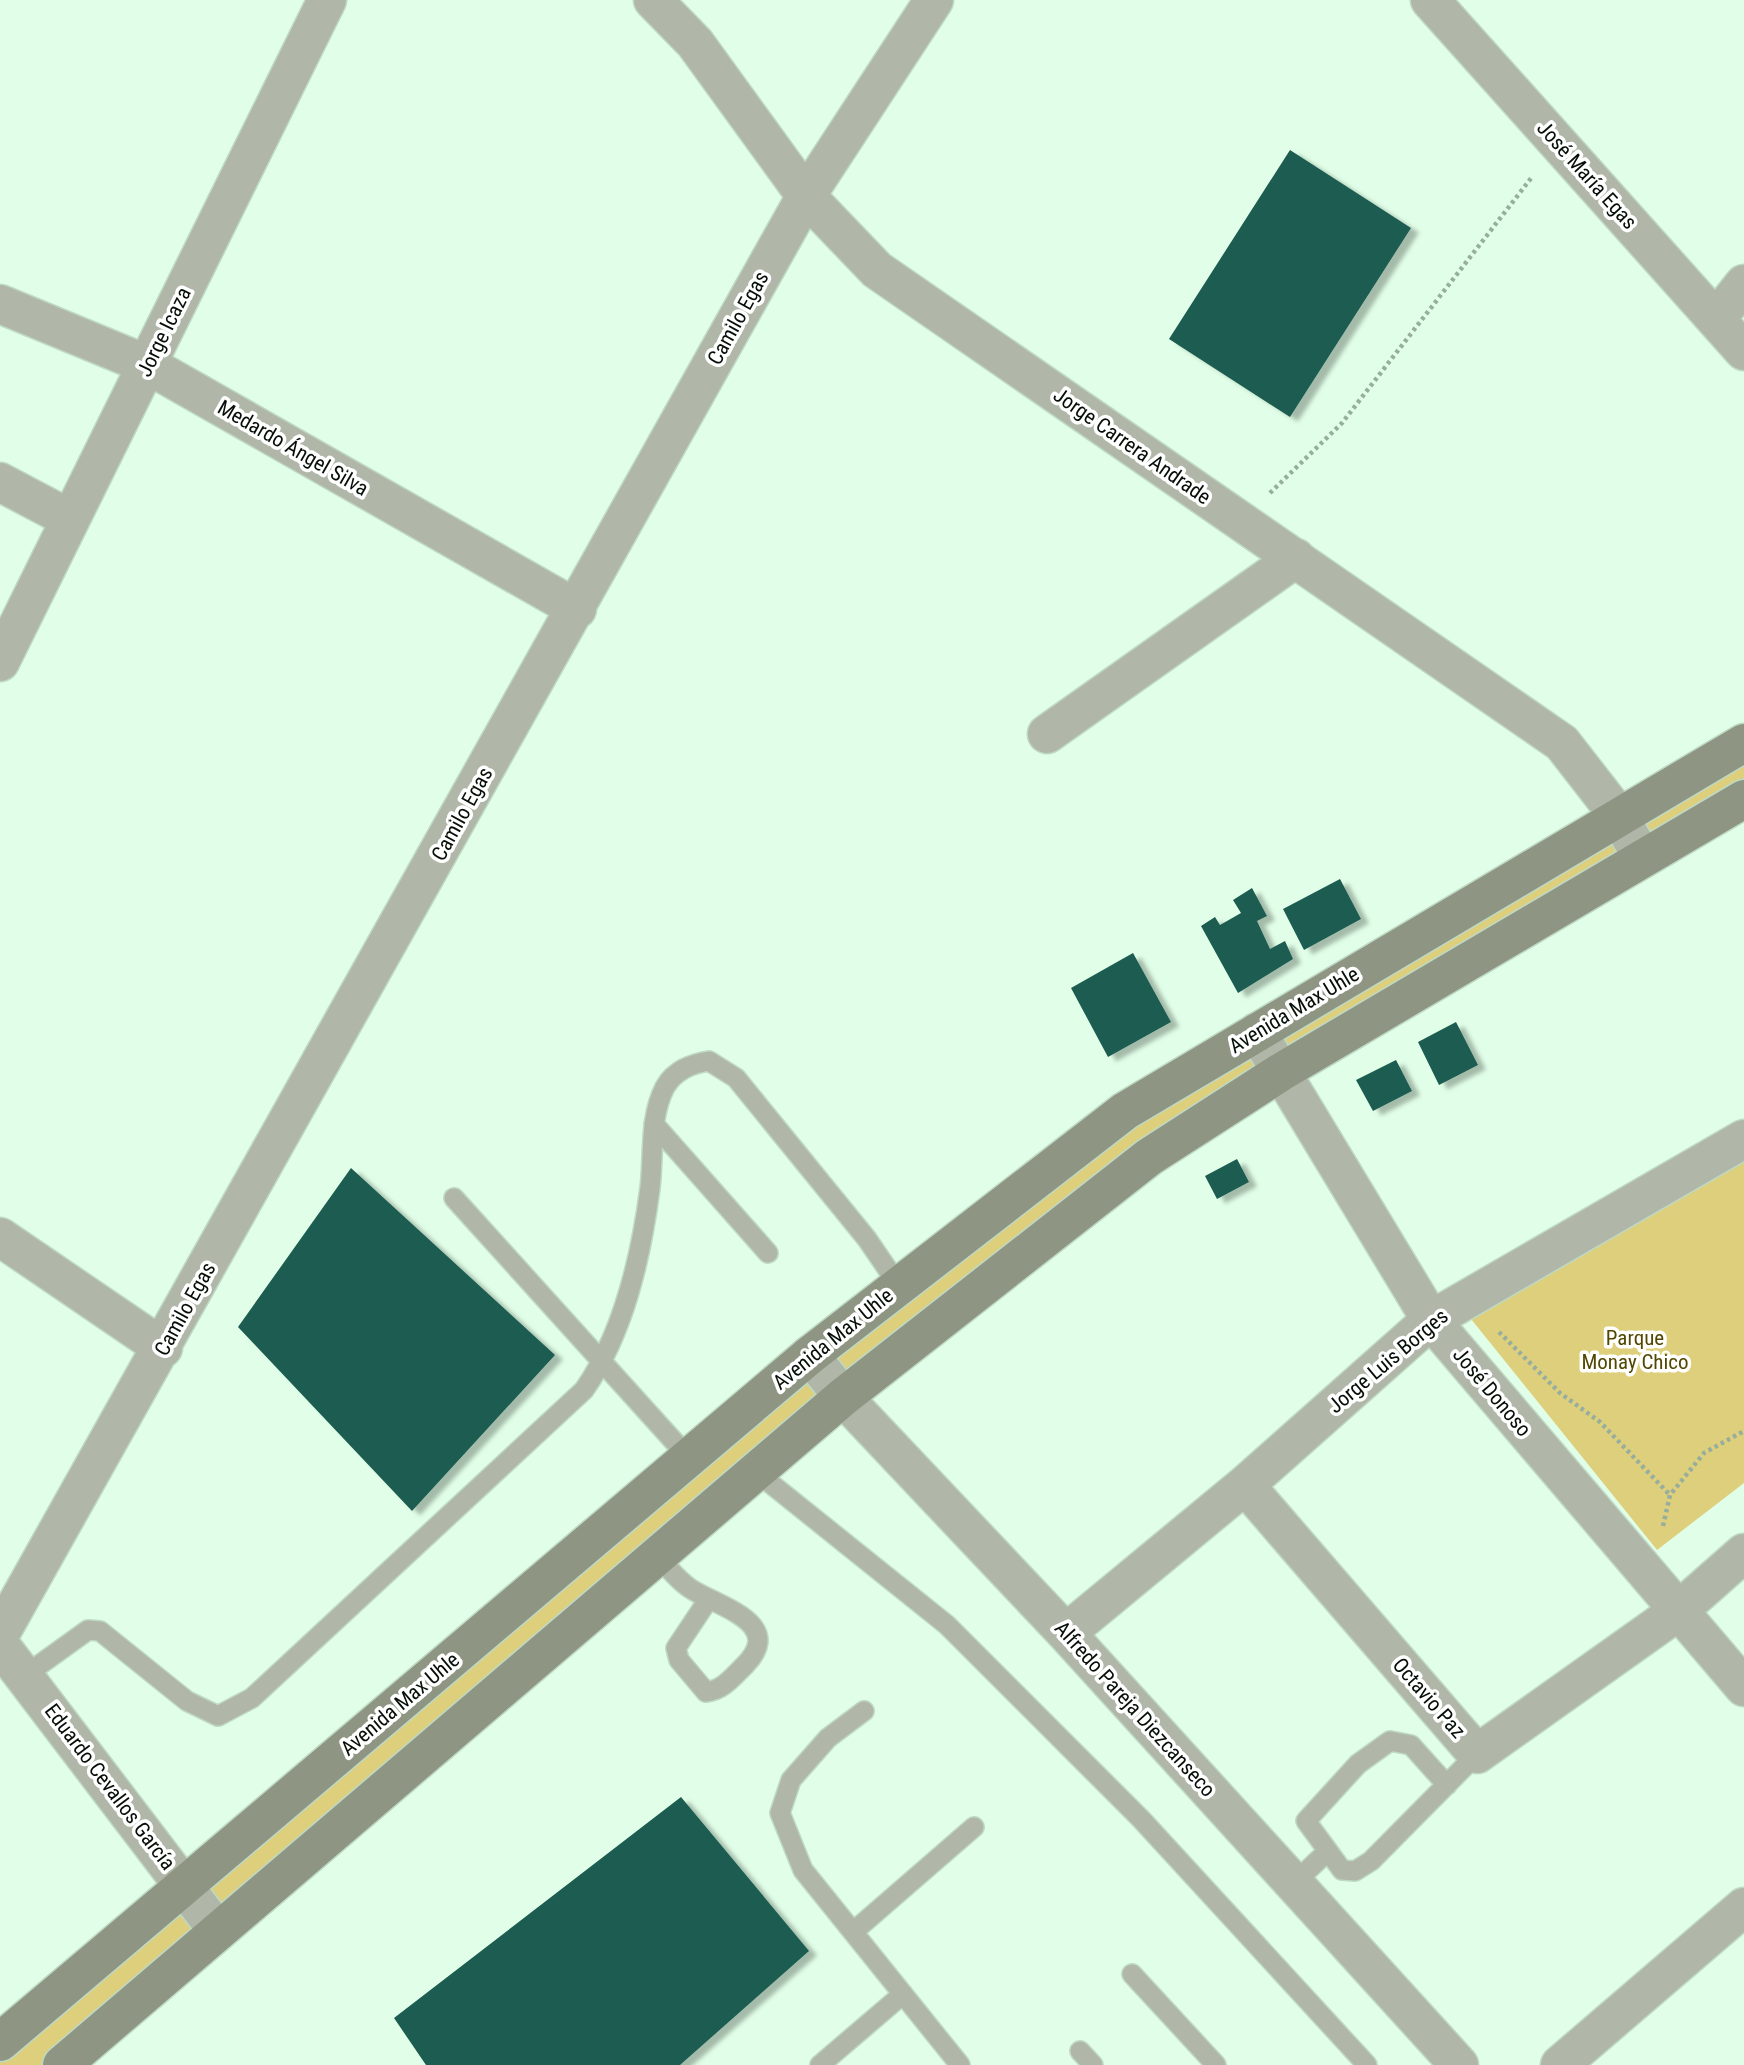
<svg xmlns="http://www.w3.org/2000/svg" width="1744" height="2065" font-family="'Roboto Condensed',sans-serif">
<defs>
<filter id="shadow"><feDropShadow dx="8" dy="4.5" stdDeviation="2" flood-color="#0004"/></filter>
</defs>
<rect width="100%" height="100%" fill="#e1ffe8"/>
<!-- green -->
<path fill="#decf7d" d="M1744,743V798L1149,1157L223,1927L190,1886L1125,1111Z
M1744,1161V1483L1657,1550L1471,1319Z
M186,1887L220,1933L63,2065H0V2042Z"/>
<!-- building -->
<path fill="#1c5b51" filter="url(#shadow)" d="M1290,150L1411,228L1290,417L1169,339Z
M1340,879L1361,919L1304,950L1283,909Z
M1252,888L1267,916L1257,921L1270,949L1285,941L1293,959L1238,993L1201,926L1215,917L1220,925L1241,913L1233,900Z
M1133,953L1171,1022L1108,1057L1071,988Z
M1456,1022L1478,1065L1439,1085L1418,1042Z
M1396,1060L1412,1091L1373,1111L1356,1080Z
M1237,1159L1249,1182L1217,1199L1205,1176Z
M351,1168L555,1355L412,1511L238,1327Z
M681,1797L809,1951L680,2065H426L394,2018Z"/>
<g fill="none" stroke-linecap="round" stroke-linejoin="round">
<defs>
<path id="lane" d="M654,1124L768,1253
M454,1198L689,1458
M755,1471L947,1625L1141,1819L1367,2065
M657,1556C668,1567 678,1581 691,1589C719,1607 786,1623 745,1665C733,1677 723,1690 706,1692L679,1660L676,1648L708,1600
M24,1676L88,1630L100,1631L187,1701L218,1716L252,1698L584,1390C624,1333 641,1257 650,1188C654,1155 649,1118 665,1087C675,1070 691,1064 709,1061L736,1078L867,1239L899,1286
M864,1711L828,1738L791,1780L780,1813L803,1870L960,2065
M1447,1785L1411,1745L1390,1741L1358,1764L1306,1821L1342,1870L1355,1871L1371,1861L1477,1754
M1294,1883L1328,1851
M853,1932L974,1827
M1132,1974L1216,2065
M1080,2051L1093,2065
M820,2065L903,1994"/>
<path id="street" d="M653,0L695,43L806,196L877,270L1562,743L1618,815L1642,857
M1430,0L1744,351
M0,304L148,365L577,609
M1717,318L1744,284
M0,482L70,519
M0,662L327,0
M1047,734L1296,558
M1257,1032L1431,1320L1744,1687
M0,1237L163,1348
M810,1355L843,1397L1066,1633L1459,2065
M1245,1485L1477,1754L1677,1612L1744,1553
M1066,1633L1245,1485L1431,1320L1744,1139
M0,1634L806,196L934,0
M0,1645L218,1931
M1560,2065L1744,1907"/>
<path id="secondary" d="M0,2042L810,1355L1125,1111L1744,743
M62,2065L843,1397L1149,1157L1281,1072L1744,799"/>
</defs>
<!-- lane casing -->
<use href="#lane" stroke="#bed9c4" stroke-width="22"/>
<!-- street casing -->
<use href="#street" stroke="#bed9c4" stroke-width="41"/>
<!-- secondary casing -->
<use href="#secondary" stroke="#bed9c4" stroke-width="41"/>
<!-- path -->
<path stroke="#97ae9c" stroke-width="4.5" stroke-dasharray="3.5 3.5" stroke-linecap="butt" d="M1270,493L1342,423L1532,177
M1499,1332L1560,1393L1600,1422L1670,1495
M1663,1526L1670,1495L1704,1453L1744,1431"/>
<!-- lane -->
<use href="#lane" stroke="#b0b6a8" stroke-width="19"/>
<!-- street -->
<use href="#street" stroke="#b0b6a8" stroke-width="38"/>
<!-- secondary -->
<use href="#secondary" stroke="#8e9683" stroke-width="38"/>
</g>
<g text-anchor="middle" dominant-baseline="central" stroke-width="7" stroke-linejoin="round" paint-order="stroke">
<!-- street labels -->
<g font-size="21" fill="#050f08" stroke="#fff">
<text transform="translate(1587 175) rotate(48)">José María Egas</text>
<text transform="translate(738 318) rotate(-61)">Camilo Egas</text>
<text transform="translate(164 332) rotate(-64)">Jorge Icaza</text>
<text transform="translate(1132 446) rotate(35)">Jorge Carrera Andrade</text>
<text transform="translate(293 448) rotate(30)">Medardo Ángel Silva</text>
<text transform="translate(462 814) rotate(-61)">Camilo Egas</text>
<text transform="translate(1294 1010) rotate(-31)">Avenida Max Uhle</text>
<text transform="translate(185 1309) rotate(-61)">Camilo Egas</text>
<text transform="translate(833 1339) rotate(-39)">Avenida Max Uhle</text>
<text transform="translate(1388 1361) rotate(-40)">Jorge Luis Borges</text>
<text transform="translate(1492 1392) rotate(50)">José Donoso</text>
<text transform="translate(1429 1698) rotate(49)">Octavio Paz</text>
<text transform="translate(400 1704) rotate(-40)">Avenida Max Uhle</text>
<text transform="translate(1135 1709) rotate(48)">Alfredo Pareja Diezcanseco</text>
<text transform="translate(110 1787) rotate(53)">Eduardo Cevallos García</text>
</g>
<!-- park labels -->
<g font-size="21" fill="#524700" stroke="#fff">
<text x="1635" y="1338">Parque<tspan x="1635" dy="24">Monay Chico</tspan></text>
</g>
</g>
</svg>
